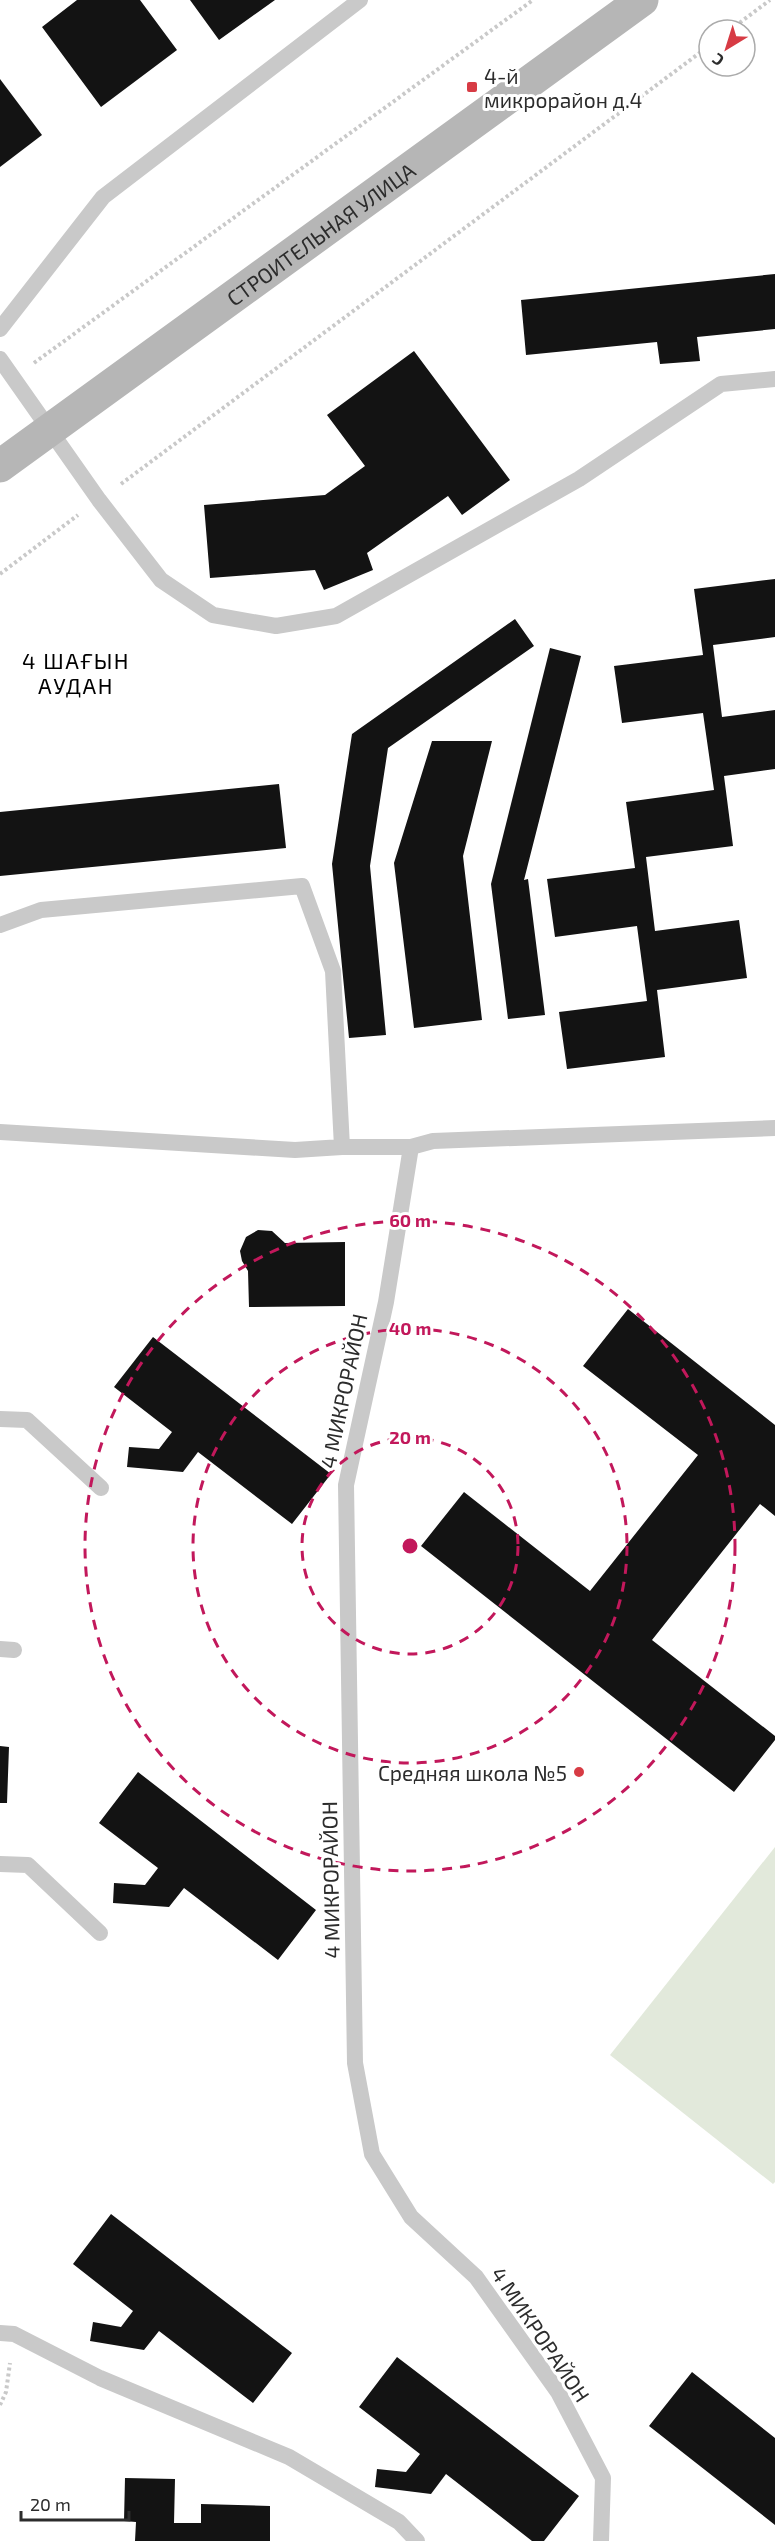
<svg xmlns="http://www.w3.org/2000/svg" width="775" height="2541" font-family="'Exo 2',sans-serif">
<rect width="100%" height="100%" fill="#fff"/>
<!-- green -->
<path fill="#e2e9db" d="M775,1847V2182L773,2184L610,2055Z"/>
<!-- building -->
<path fill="#131313" d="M77,0H140L177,50L101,107L42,27Z
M190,0H275L219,40Z
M0,79L42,135L0,167Z
M775,274V329L697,337L700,361L660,364L657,342L526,355L521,300Z
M414,351L510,480L462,515L448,496L367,553L373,570L324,590L315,570L210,578L204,505L325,495L365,466L327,415Z
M775,579V637L713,645L722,717L775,710V769L724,776L733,846L646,857L655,931L739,920L747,978L657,990L665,1057L567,1069L559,1012L647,1001L637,926L555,937L547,879L635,868L626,802L714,790L703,713L622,723L614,666L703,655L694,589Z
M515,619L534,646L388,748L370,866L386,1035L349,1038L332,864L352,734Z
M550,648L581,656L524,880L528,879L545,1015L508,1019L491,884Z
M432,741H492L463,856L482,1020L414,1028L394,863Z
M279,784L286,848L0,876V812Z
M258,1230L272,1231L285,1243L345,1242V1306L249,1307L248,1271L242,1261L240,1251L246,1237Z
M628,1309L775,1425V1516L760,1504L652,1640L775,1736V1740L734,1792L421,1546L464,1492L590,1591L698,1455L583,1366Z
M153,1337L331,1474L292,1524L198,1452L183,1472L127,1467L129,1447L159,1449L172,1432L114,1387Z
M0,1746L9,1747L7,1803H0Z
M138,1772L316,1910L278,1960L184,1888L169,1907L113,1903L114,1883L145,1885L158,1868L99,1823Z
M111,2214L292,2353L253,2403L159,2331L144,2350L90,2341L93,2322L121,2327L133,2311L73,2264Z
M397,2357L579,2496L544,2541H532L446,2474L431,2494L375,2487L377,2469L406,2472L420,2454L359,2407Z
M692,2372L775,2438V2525L649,2426Z
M125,2478L175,2479L174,2523H201V2504L270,2506V2541H135L136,2522L124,2521Z"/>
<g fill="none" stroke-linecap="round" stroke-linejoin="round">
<!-- path -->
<path stroke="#c9c9c9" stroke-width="4" stroke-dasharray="3 3" stroke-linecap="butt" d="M730,30L770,0
M34,363L533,0
M121,484L709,46
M0,574L78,515
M0,2405L6,2392L10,2363"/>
<!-- lane -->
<path stroke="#c9c9c9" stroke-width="16" d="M0,329L103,197L360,0
M0,359L99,500L161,580L213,615L276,626L336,616L579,479L721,384L775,379
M0,925L41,910L302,886L333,971L342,1147
M0,1132L295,1150L342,1147H411L433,1141L775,1128
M411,1147L386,1302L346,1485L355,2063L372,2154L411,2217L476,2277L558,2392L603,2478L601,2541
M0,1419L27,1420L101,1488
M0,1649L14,1650
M0,1864L28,1865L100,1933
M0,2333L14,2334L100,2378L289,2457L399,2522L417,2541"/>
<!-- secondary -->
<path stroke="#b6b6b6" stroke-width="33" id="s1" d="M0,466L642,0"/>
</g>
<!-- distance rings -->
<g fill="none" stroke="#c2185b" stroke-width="3" stroke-dasharray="10 8">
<circle cx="410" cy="1546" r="108"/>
<circle cx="410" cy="1546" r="217"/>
<circle cx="410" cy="1546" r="325"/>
</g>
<!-- markers -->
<g fill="#d73b44" stroke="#fff" stroke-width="2">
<rect x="466" y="81" width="12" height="12" rx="3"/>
<circle cx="579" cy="1772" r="6"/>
</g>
<g text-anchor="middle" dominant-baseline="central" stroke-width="6" stroke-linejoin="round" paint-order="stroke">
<!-- poi labels -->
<g font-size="21" fill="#2c2c2c" stroke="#fff" text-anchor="start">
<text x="484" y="75">4-й<tspan x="484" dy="24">микрорайон д.4</tspan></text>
<text x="567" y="1772" text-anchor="end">Средняя школа №5</text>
</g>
<!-- street labels -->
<g font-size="21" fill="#2c2c2c" stroke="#fff">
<text stroke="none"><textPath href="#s1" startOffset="396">СТРОИТЕЛЬНАЯ УЛИЦА</textPath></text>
<text transform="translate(343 1391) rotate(-78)">4 МИКРОРАЙОН</text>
<text transform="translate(330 1880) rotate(-91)">4 МИКРОРАЙОН</text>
<text transform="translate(541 2334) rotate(56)">4 МИКРОРАЙОН</text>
</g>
<!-- neighbourhood labels -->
<g font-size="22" letter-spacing="1.5" fill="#000" stroke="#fff">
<text x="76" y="660">4 ШАҒЫН<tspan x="76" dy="25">АУДАН</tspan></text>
</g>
</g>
<circle cx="410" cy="1546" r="9" fill="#c2185b" stroke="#fff" stroke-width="3"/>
<g font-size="18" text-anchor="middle" font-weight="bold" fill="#c2185b" stroke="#fff" stroke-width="6" stroke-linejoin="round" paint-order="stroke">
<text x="410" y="1227">60 m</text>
<text x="410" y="1335">40 m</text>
<text x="410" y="1444">20 m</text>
</g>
<!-- north arrow -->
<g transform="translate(727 48) rotate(218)"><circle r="28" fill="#ffffff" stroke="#ababab" stroke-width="1.5"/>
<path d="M0-4.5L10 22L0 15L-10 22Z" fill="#d73b44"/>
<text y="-9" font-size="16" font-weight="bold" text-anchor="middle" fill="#2c2c2c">С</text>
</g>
<!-- scale -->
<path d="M21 2511v9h108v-9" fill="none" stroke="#2c2c2c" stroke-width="3"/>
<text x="30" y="2511" font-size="18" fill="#2c2c2c" stroke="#ffffff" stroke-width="4.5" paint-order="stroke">20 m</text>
</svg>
